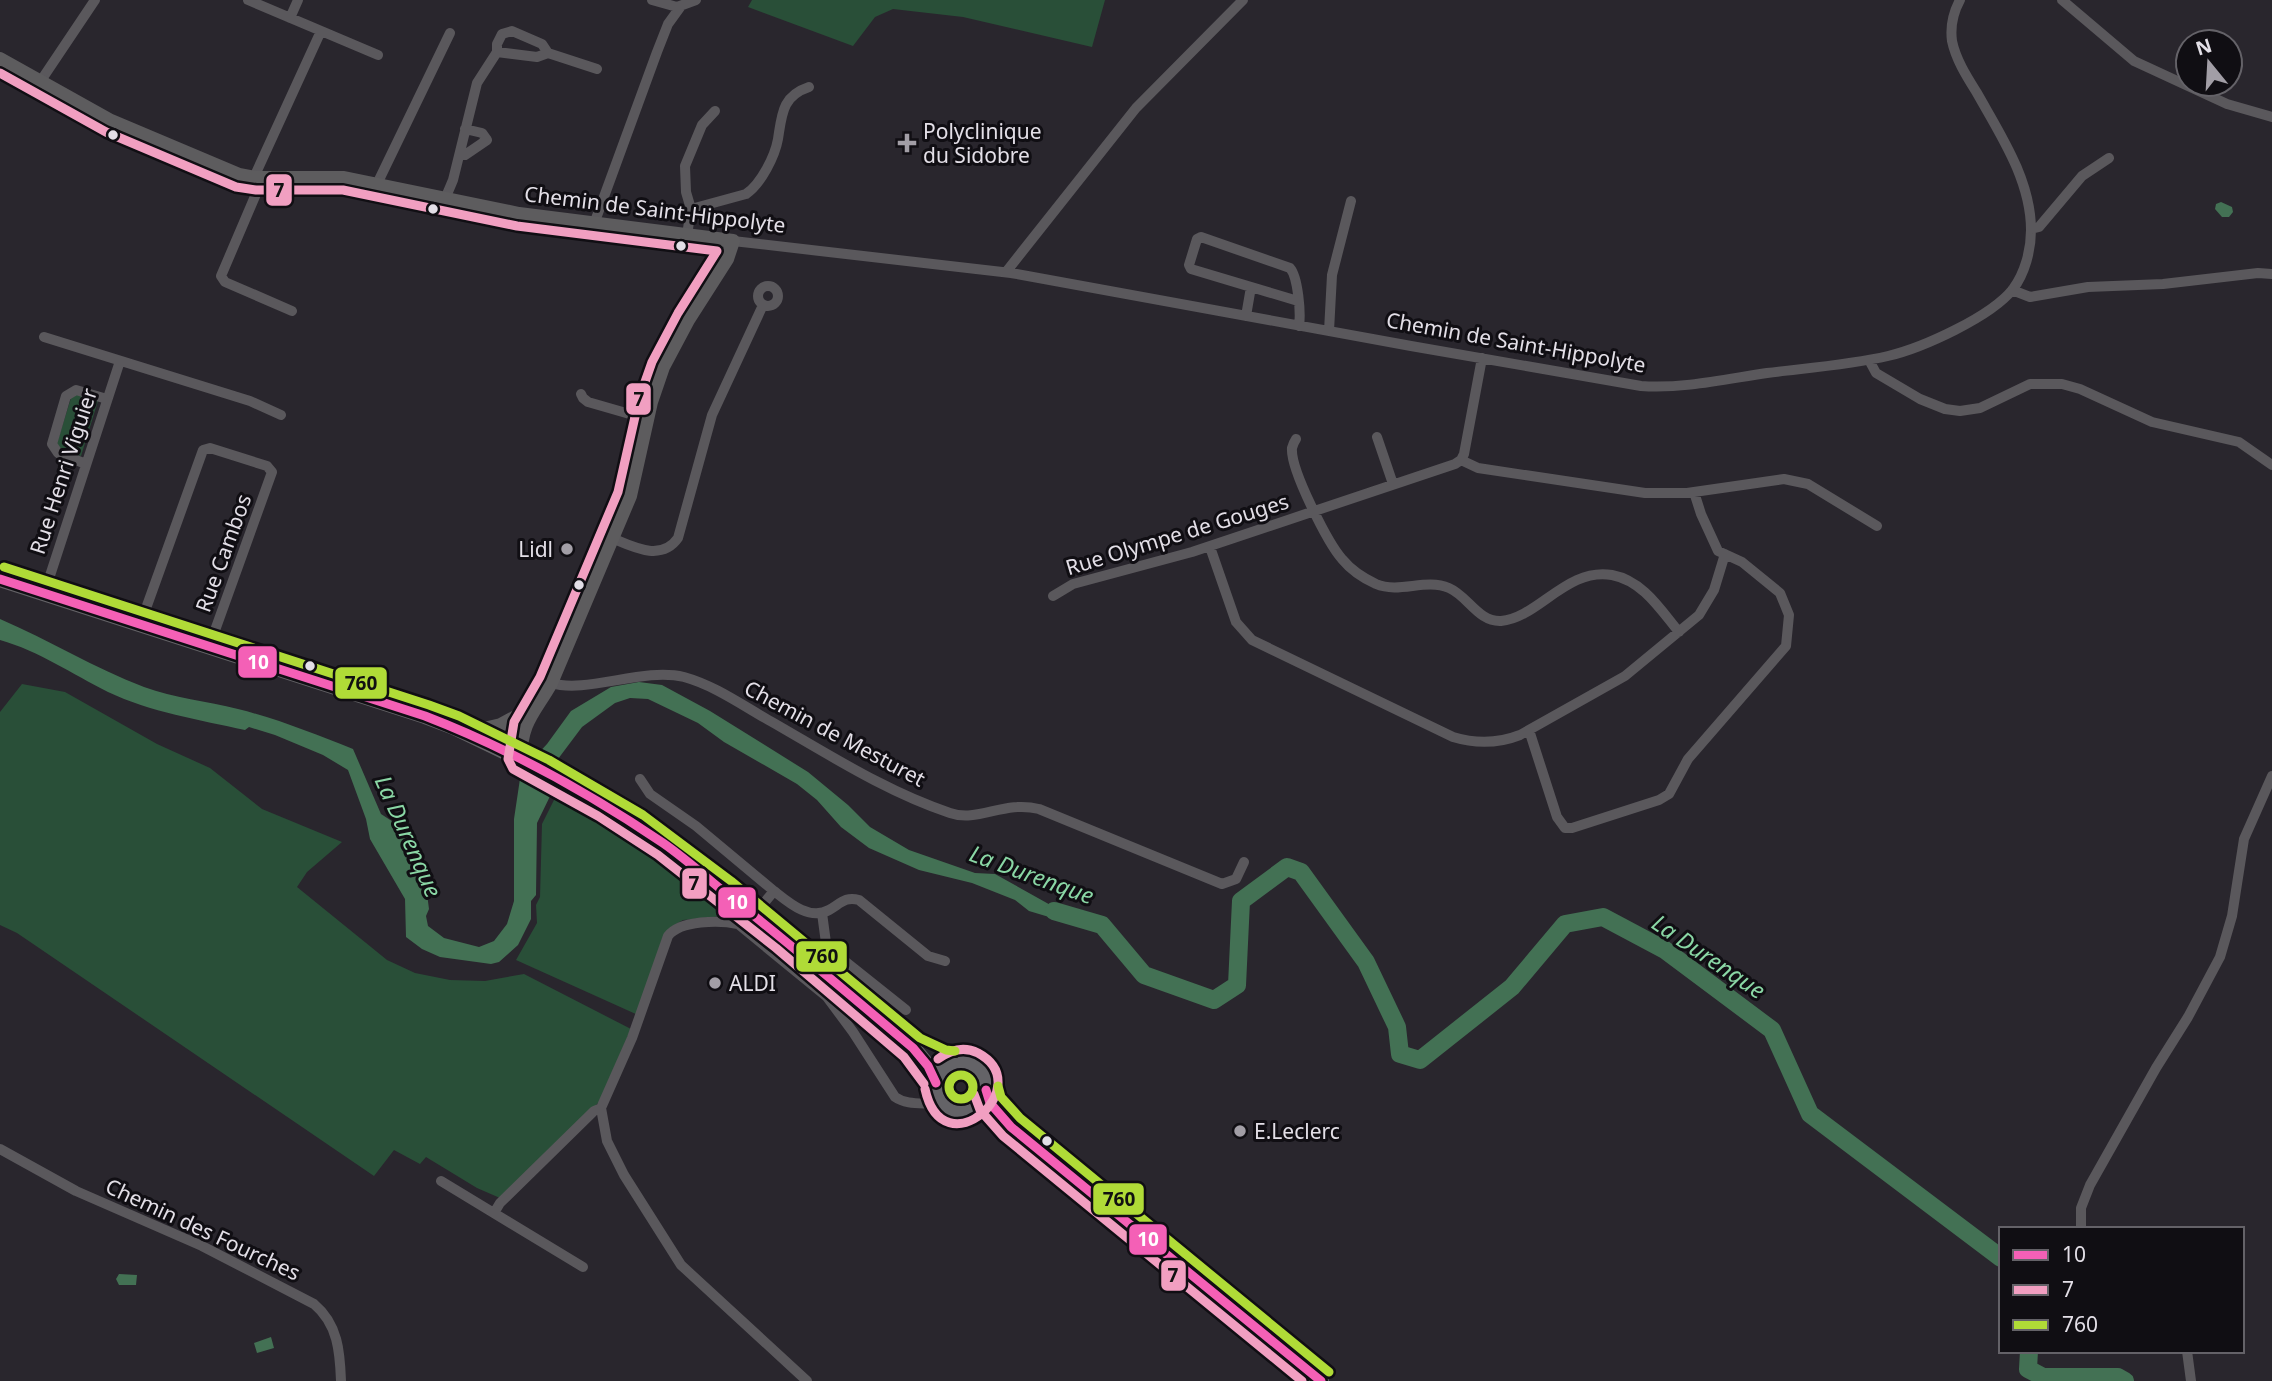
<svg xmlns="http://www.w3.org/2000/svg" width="2272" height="1381" font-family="'Noto Sans',sans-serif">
<rect width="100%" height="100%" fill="#29262d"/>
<!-- green -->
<path fill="#294f38" d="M752,0H1105L1092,47L963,17L893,9L875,17L853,46L748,7Z
M77,394L98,401L81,456L61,451L57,443L71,398Z
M22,684L65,692L157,744L210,768L262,809L342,842L307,872L297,887L387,960L415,973L450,980L485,981L524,974L631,1029L599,1102L500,1198L477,1188L426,1157L420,1164L394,1150L374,1176L17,933L0,925V712Z
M561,786L651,843L723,901L728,909L727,914L723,916L683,920L671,927L662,939L638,1015L516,960L537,923L536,905L540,897L542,824Z"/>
<!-- water -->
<path fill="#437154" d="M2221,202L2232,207L2233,212L2229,217H2222L2215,209L2216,204Z
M0,619C49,640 94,668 144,687C174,698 207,701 238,709C278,719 315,734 353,749L381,814L407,831L424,871L429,909L426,916L428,926L444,938L479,947L494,941L507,924L514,901V819L521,772L547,744L571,711L611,687L639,682L662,685L710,711L808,772L848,805L870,827L909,850L975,873L995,874L1054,907L1081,917H1049L1029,911L1015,900L972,883L919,870L869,848L841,827L817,800L797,784L724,742L698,723L648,699L630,698L615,703L582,727L555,763V786L537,823L536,895L531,901V919L518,945L499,962L491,964L440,957L422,949L406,937L405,899L370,839L366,819L348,770L323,755L275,735L249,727L245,730C200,720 150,712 108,692C72,674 39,651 0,640Z
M119,1274L137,1275L136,1285H119L116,1279Z
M271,1337L274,1348L257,1353L254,1343Z"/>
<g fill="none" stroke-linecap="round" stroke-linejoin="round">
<!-- river -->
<path stroke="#437154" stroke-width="18" d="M1054,911L1102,925L1144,975L1214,1000L1237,985L1241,901L1287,867L1301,872L1366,962L1397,1027L1400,1054L1420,1060L1512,987L1565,924L1603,917L1665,950L1772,1030L1810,1114L2001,1258
M2029,1351L2028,1369L2043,1377H2118L2125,1381"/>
<!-- street -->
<path stroke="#5a585c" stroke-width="10" d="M248,0L378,55
M652,0L677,7L696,0
M2062,0L2134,61L2227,104L2272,117
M290,18L298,0
M548,53L597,69
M40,82L95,0
M460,154L465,155L487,140L482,133L465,129
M377,184L450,33
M445,199L453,180L477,83L497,52L537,57L548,53L542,44L512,31L502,34L497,44V52
M691,209L746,194C761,184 775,156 778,139C782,114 782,96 809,87
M594,224L657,52L668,24L681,6
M2031,229L2039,227L2082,176L2109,158
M687,235L691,209L686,192L685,166L702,125L715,111
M733,241L1011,273L1411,346L1641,386C1683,389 1726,379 1767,373C1807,368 1849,365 1888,356C1922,348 1991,317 2013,289C2025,273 2031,250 2031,230C2031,180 2000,134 1977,93C1967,77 1956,60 1952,41C1950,26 1953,13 1960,0
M1006,272L1136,108L1243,0
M758 296a10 10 0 1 1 20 0a10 10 0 1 1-20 0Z
M2012,290L2030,297L2088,287L2163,284L2258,273L2272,274
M1298,301L1191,269L1189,265L1197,239L1201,237L1290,268C1298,277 1301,313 1299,326
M292,311L225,282L221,276L256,194V173L321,31
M1246,316L1251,287
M1329,331L1332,275L1351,201
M44,337L250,401L281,415
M1869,360L1876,373L1920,399L1945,409L1960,411L1980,408L2030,384H2062L2080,389L2152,422L2239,442L2272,465
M581,394L583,398L588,402L647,419
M1377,437L1393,484
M1296,439C1294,442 1293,444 1292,448C1290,469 1328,543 1342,559C1351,570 1363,578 1376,584C1400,594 1425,578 1449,588C1468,596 1478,622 1501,621C1538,618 1567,567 1612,575C1643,581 1660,609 1679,632
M1461,460L1478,468L1645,493H1687L1784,479L1808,484L1877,526
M86,464L58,453L52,444L66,396L76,390L107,399
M614,539C635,548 662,561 678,538L712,415L763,305
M1210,547L1236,622L1252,640L1453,737C1476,744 1497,744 1520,735L1625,676L1699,615L1714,590L1725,554
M44,594L120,361
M1053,596L1073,584L1192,552L1455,464L1461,460L1464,454L1482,358
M140,625L203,450L210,448L267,466L272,472L209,647
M551,683C587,694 643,667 684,677C713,685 739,703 765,718C825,752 884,791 950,813C978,823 1004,800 1039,809L1222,884L1236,879L1244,862
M1529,730L1557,817L1565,828H1572L1659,800L1669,794L1688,759L1786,646L1789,615L1780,593L1742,562L1718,551L1701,514L1694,492
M640,779L650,794L696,826L774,891L754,915
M774,891C788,902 809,921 829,910C840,904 845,896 859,900L928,956L945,961
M822,913L826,943L832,951L906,1010
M0,1149L76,1191L202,1246L314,1304C338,1324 340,1352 341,1381
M441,1181L583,1267
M494,1213L500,1203L594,1111L601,1108
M2081,1229V1208L2090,1185L2156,1068L2188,1017L2220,957L2232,916L2244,839L2272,776
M2187,1351L2191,1381
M807,1381L681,1265L624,1175L607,1141L601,1108L632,1038L668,936C680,920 720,920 738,924L827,997L853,1032L895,1097C909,1107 929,1101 945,1106"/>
<!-- secondary -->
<path stroke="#5d5c5e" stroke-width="14" d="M0,59L111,121L239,175L256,178H344L519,214L733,241L727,259L688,320L663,367L651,402L630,496L551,683C534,713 521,721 520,759
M467,733L501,725L532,708"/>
<!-- primary -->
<path stroke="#646367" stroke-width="16" d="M0,579L425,716L454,727L520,759L604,805L665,845L784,939L913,1048C920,1056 928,1065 933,1074C940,1088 935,1104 953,1110C980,1118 998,1080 974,1065C957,1055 941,1068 936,1084
M986,1090L990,1103L1011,1127L1321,1381"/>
<defs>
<path id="bus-1" d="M0,579L425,716C508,748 589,793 663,843C686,859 707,878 729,896C792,945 852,997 913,1048L928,1066L936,1083
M986,1090L990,1103L1011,1127L1321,1381"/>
<path id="bus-2" d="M0,73L106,132L236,187L256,190H343L517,226L717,251L678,313L652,362L639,399L618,492L540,677L514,722L508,759L513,769L598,816L658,855L776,948L904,1057L924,1084
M925,1089C943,1171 1039,1086 978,1053C964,1046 950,1050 938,1059
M974,1094L980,1110L1003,1136L1302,1381"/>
<path id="bus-3" d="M4,567L429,705L459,716L549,760L643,815L731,881L920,1038L946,1050L955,1051
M949 1087a12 12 0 1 1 24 0a12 12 0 1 1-24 0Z
M998,1086L1001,1097L1020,1118L1329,1372"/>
</defs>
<!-- bus-1 casing -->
<use href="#bus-1" stroke="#100e13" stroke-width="14"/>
<!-- bus-2 casing -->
<use href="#bus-2" stroke="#100e13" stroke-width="14"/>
<!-- bus-3 casing -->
<use href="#bus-3" stroke="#100e13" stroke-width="14"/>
<!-- bus-1 -->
<use href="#bus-1" stroke="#f460b6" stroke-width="9"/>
<!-- bus-2 -->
<use href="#bus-2" stroke="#f19fc1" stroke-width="9"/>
<!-- bus-3 -->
<use href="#bus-3" stroke="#b0db37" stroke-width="9"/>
</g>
<!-- markers -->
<g fill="#e3dfe7" stroke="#100e13" stroke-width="2.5">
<circle cx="113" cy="135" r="6"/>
<circle cx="433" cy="209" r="6"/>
<circle cx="681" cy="246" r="6"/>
<circle cx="579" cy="585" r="6"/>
<circle cx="310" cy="666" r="6"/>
<circle cx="1047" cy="1141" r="6"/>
</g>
<g fill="#a29ea6" stroke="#100e13" stroke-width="2.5">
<path d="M903.5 132.5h7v7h7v7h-7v7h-7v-7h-7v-7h7z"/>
<circle cx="567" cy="549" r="7"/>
<circle cx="715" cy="983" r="7"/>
<circle cx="1240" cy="1131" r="7"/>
</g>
<g text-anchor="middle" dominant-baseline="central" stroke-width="6" stroke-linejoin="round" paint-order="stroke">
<!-- poi labels -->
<g font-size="21" fill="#e3dfe7" stroke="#100e13" text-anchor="start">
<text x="923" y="131">Polyclinique<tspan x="923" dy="24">du Sidobre</tspan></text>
<text x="553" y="549" text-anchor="end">Lidl</text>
<text x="729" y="983">ALDI</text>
<text x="1254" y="1131">E.Leclerc</text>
</g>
<!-- street labels -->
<g font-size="21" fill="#e3dfe7" stroke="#100e13">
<text transform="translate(655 209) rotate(7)">Chemin de Saint-Hippolyte</text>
<text transform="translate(1516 342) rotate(10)">Chemin de Saint-Hippolyte</text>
<text transform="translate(63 471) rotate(-72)">Rue Henri Viguier</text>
<text transform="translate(1177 534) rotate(-17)">Rue Olympe de Gouges</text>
<text transform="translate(223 553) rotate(-70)">Rue Cambos</text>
<text transform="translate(835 733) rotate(28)">Chemin de Mesturet</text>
<text transform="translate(203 1229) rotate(25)">Chemin des Fourches</text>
</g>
<!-- water labels -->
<g font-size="23" font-style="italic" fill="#8ad7a5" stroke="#100e13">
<text transform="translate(409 836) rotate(66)">La Durenque</text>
<text transform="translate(1032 874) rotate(20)">La Durenque</text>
<text transform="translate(1709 956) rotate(34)">La Durenque</text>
</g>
</g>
<g stroke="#100e13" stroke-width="2.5">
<rect x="265" y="173" width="28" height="34" rx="7" fill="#f19fc1"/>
<rect x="625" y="382" width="27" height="34" rx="7" fill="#f19fc1"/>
<rect x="237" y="645" width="41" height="34" rx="7" fill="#f460b6"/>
<rect x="334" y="666" width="54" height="34" rx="7" fill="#b0db37"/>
<rect x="681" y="867" width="27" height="33" rx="7" fill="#f19fc1"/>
<rect x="717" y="886" width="40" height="33" rx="7" fill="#f460b6"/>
<rect x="795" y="940" width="53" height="33" rx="7" fill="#b0db37"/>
<rect x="1092" y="1182" width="53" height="34" rx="7" fill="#b0db37"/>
<rect x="1128" y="1223" width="40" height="33" rx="7" fill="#f460b6"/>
<rect x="1160" y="1259" width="27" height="33" rx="7" fill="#f19fc1"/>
</g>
<g font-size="19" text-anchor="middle" font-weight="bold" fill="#fff">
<text x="258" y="669">10</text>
<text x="737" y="909">10</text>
<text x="1148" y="1246">10</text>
</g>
<g font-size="19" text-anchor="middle" font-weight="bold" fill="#111">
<text x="279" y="197">7</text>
<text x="639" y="406">7</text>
<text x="361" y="690">760</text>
<text x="694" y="890">7</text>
<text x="822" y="963">760</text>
<text x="1119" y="1206">760</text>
<text x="1173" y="1282">7</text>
</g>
<!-- legend -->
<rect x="1999" y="1227" width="245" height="126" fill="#100e13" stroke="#646268" stroke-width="2"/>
<rect x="2013" y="1250" width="35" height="10" fill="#f460b6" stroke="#646268" stroke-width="2"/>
<text x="2062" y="1262" font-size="21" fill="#e3dfe7">10</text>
<rect x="2013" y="1285" width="35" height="10" fill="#f19fc1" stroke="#646268" stroke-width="2"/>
<text x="2062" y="1297" font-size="21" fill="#e3dfe7">7</text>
<rect x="2013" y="1320" width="35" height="10" fill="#b0db37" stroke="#646268" stroke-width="2"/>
<text x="2062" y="1332" font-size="21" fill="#e3dfe7">760</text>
<!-- north arrow -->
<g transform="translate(2209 63) rotate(342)"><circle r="33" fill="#100e13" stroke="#646268" stroke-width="2"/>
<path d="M0-5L12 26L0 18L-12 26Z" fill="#a29ea6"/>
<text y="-10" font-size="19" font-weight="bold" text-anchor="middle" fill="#e3dfe7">N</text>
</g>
</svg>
